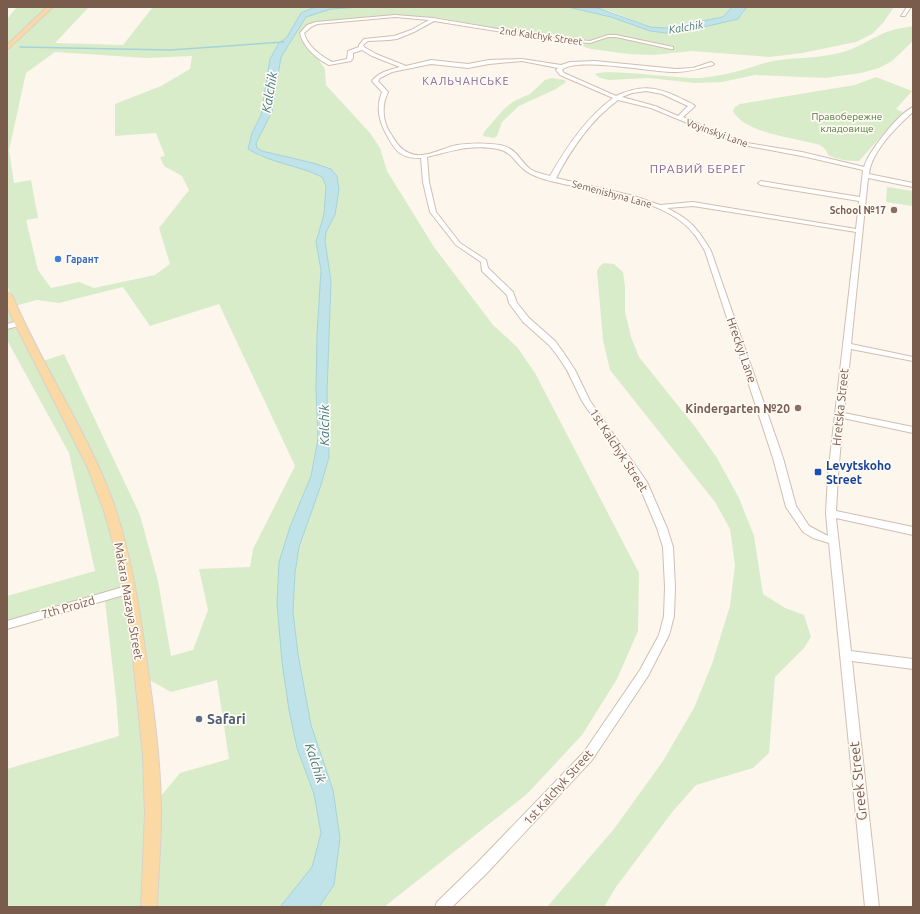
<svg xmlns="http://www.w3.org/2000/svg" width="920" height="914" font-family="Ubuntu,sans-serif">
<rect width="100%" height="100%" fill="#fdf6ec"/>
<!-- green -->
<path fill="#d8ecc9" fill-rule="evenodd" d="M17,7H49L7,47V19Z
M52,7H89L55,43L123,45L153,7H315L301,13L287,37L279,43L270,59L261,115L252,133L259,156L307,170L322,177L326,186L324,214L316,242L321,270L317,334L316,390L318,439L311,476L290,527L282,662L297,748L314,794L321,833L312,867L280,907H154L157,801L180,773L229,759L217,680L171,692L148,679L120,533L43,361L64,354L140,515L158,581L171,656L193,650L208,610L199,569L250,567L253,549L295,466L219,304L150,326L123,287L59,303L37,300L15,306L7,285V50ZM55,52L146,58L192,56L190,69L161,86L115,104V136L156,133L165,156L160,157L164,166L182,176L189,190L159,228L170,264L155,275L94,288L79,282L51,288L38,270L26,220L38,218L31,180L14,183L9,150L26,73Z
M362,7H568L611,17L650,31L674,34L743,14L747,7H894L883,23L872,34L856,42L802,53L770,57L692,51L654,55L629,54L591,49L558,39L435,17L396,16L320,21C310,23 305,26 299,35L304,44L314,53L325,69L326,85L370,133L380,148L387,171L434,247L493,325L517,347L535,373L639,573L638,631L617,679L582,735L527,794L384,907H319L334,885L333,790L311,725L298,654L293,612L295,573L299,547L321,485L329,457L327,393L331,281L325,241L326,232L335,215L339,189L313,163L262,151L257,148L256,143L272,112L281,57L306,17L331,9Z
M590,7H732L723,17L666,28L650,27L610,11Z
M913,26V41L892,61L879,68L861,73L825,78L755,75L722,82L695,83L649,78L609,80L600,78L595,74C605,68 681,79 700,78C723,76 743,70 765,63C789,56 817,60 843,52C858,48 870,39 884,33C893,29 903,28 913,26Z
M876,77L912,91L896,109L903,112L859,161C848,161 838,160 828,155L826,150L820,145C797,138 745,134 733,111L735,107L740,104L855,85Z
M552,78L564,80L566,82L556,89L519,106L502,122L497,136L494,138L483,136L484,132L504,109L514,101L530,94L545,80Z
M887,187L913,191L912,206L886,202Z
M604,263L614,264L623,272L625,287V311L631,337L639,357L696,428L717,458L739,498L754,536L763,594L785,608L804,615L811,637L804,648L775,677L769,753L753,768L696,785L673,811L616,887L604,907H547L614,829L663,761L694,708L712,664L730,606L735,565L730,529L715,502L610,370L603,340L597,271L600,266Z
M7,300L101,493L126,586L7,621V596L95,571L69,453L7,340Z
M126,594L140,691L148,814L144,907H7V769L119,736L116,697L105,601Z"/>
<!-- water -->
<path fill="#bfe3e8" stroke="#a5d3da" d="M315,7H362L331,9L306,17L281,57L272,112L256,143L257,148L262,151L313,163L331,169L337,176L339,189L335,215L326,232L325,241L331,281L327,393L329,457L321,485L299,547L295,573L293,612L298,654L311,725L333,790L340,838L334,885L319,907H280L312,867L321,833L314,794L297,748L289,710L282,662L277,603L279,562L290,527L311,476L318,439L316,390L317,334L321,270L316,242L324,214L326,186L322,177C298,165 270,163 248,149L252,133L261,115L270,59L279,43L287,37L301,13Z
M568,7L598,8L650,27L666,28L723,17L732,7H747L738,19L674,34L650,31L611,17Z"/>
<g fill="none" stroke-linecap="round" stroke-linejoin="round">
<!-- stream -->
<path stroke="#a5d3da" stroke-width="1.5" d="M20,47L170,50L284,42"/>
<defs>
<path id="minor" d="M907,7H911L905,16H901Z
M395,15L433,18L551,38L590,41L608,35H616L673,47V49H671L616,37H608L590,43L551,40L434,21L414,32L397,39L389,40L368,41L363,45L364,47L376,54L406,66L431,60L468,64L489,60L522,59L561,65L570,62L595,61L676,69L693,68L711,62L714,64L713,65C701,68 689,72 677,72C655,73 575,56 562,70L564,73L616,96C640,85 655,86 678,97C683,100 690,102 695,106L683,117L741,142L802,152L864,167C869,151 898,114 913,107V112C897,126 871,152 869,174L913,183V187L868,178L851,344L913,357V361L851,349L844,413L913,427V433L843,418L838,475L836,511L913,527V535L836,518L851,651L913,659V669L852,661L879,907H865L829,543L813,538L803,532L786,507L773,458L705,251C701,245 698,238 693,233C668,201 606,193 568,185C556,182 542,180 531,174C517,168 514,152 498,149C471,144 452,151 427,157L429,182L436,212L460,243L486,260L488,268L513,292L517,303L529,318L555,341L563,352L575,370L590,401L647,482L667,528L673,547L675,587L674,616L669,635L648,676L592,760L487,873L452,907H435L437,902L477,863L584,752L640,670L659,635L664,616L665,587L663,547L657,528L638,483L582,401L567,370L557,355L549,345L523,322L509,303L507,295L482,271L481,262L456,245L430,212L423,182L421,158C414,158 407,158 400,153C395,150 392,144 389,139C380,124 375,109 382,92L372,81C379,72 389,70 400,67L372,56L362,50L353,53V58L351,61L329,65C317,59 303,47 300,33L307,25L316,22ZM395,17L429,20L411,30L394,36L364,39L359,45V47L348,51L347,59L332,62C321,56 307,46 304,33L311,27L317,24ZM522,61L558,68L556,70L560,75L613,98C585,119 567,147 550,176C544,174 536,173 530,169C518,159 518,149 500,145C486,143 471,143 457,145C442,148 424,160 409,153C399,149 394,139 389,131C382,119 382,104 388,92L378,81L380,78L392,72L431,64L468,68L489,64ZM646,91L662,94L688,106L678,116L655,106L622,97L632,93ZM618,100L651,108L738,144L802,156L863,170L860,197L761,181L758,183L761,185L859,201L856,229L693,202L660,205L634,196L556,178C572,148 590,121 618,100ZM693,206L856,232L828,475L826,513L828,536L809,526L796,506L783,458L711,251C698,229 691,220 667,208Z
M19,321H22V325L7,329V324Z
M130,585L134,586L135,589L134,592L7,629V621Z"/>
<path id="major" d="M47,7H53L7,50V45Z
M7,292L12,295C40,362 82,423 109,491C130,546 139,605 147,663C154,713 161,763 161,814C161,845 158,876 157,907H141L145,814L143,756L131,639L116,553L104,511L87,466L13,320L7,306Z"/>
</defs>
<!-- minor casing -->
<use href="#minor" stroke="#d1beb0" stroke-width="2"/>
<!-- major casing -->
<use href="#major" stroke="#dad1cd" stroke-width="2"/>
<!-- minor -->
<use href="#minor" fill="#fff" fill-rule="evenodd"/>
<!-- major -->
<use href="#major" fill="#fbd9a5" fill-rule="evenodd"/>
</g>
<!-- markers -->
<g fill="#8d6e63" stroke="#fffaf3" stroke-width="1.5">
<circle cx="894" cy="210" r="4"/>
<circle cx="798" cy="408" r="4"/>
</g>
<circle fill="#3f7fe0" stroke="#fffaf3" stroke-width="1.5" cx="58" cy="259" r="4"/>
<rect fill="#1a4fb4" stroke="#fffaf3" stroke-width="1.5" x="814" y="468" width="8" height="8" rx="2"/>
<circle fill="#5c6f8a" stroke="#fffaf3" stroke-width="1.5" cx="199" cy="719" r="4"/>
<g text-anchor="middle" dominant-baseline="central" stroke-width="3.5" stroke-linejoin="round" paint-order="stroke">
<!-- far-street labels -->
<g font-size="10" fill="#7a5c4d" stroke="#fffaf3">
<text transform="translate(541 36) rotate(8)">2nd Kalchyk Street</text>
<text transform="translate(717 133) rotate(20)">Voyinskyi Lane</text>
<text transform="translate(612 194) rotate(15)">Semenishyna Lane</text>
</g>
<!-- far-park labels -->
<g font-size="10" fill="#537a41" stroke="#fffaf3">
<text x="847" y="116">Правобережне<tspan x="847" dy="12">кладовище</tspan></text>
</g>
<!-- far-education labels -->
<g font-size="10" font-weight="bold" fill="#785e54" stroke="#fffaf3" text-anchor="end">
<text x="886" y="210">School №17</text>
</g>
<!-- far-shop labels -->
<g font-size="10" font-weight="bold" fill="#366cbe" stroke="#fffaf3" text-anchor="start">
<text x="66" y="259">Гарант</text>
</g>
<!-- far-water labels -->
<g font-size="11" font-style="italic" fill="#437c86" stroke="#fffaf3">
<text transform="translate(686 27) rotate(-9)">Kalchik</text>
</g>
<!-- far-neighbourhood labels -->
<g font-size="11" letter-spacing="1" fill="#846695" stroke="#fffaf3">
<text x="466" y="81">КАЛЬЧАНСЬКЕ</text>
</g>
<!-- far-quarter labels -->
<g font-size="12" letter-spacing="1" fill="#846695" stroke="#fffaf3">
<text x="698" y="168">ПРАВИЙ БЕРЕГ</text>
</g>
<!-- street labels -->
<g font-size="12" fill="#7a5c4d" stroke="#fffaf3">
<text transform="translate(742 350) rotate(71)">Hreckyi Lane</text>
<text transform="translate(840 407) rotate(-84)">Hretska Street</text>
<text transform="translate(619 450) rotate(57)">1st Kalchyk Street</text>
<text transform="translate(129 601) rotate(80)">Makara Mazaya Street</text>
<text transform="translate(68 607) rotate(-16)">7th Proizd</text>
<text transform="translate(558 787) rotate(-48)">1st Kalchyk Street</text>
</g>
<!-- education labels -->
<g font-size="12" font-weight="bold" fill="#785e54" stroke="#fffaf3" text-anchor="end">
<text x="790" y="408">Kindergarten №20</text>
</g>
<!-- transit labels -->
<g font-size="12" font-weight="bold" fill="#164399" stroke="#fffaf3" text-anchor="start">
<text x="826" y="465">Levytskoho<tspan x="826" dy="14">Street</tspan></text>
</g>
<!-- water labels -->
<g font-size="13" font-style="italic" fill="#437c86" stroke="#fffaf3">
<text transform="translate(269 92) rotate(-80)">Kalchik</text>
<text transform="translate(324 425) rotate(-90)">Kalchik</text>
<text transform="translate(316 763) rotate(72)">Kalchik</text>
</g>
<!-- near-service labels -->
<g font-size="14" font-weight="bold" fill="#4e5e75" stroke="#fffaf3" text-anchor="start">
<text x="207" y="719">Safari</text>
</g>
<!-- near-street labels -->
<g font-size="14" fill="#7a5c4d" stroke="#fffaf3">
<text transform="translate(858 781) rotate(-96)">Greek Street</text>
</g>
</g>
<!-- border -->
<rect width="920" height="914" fill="none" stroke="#7a5c4d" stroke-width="16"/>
</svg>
